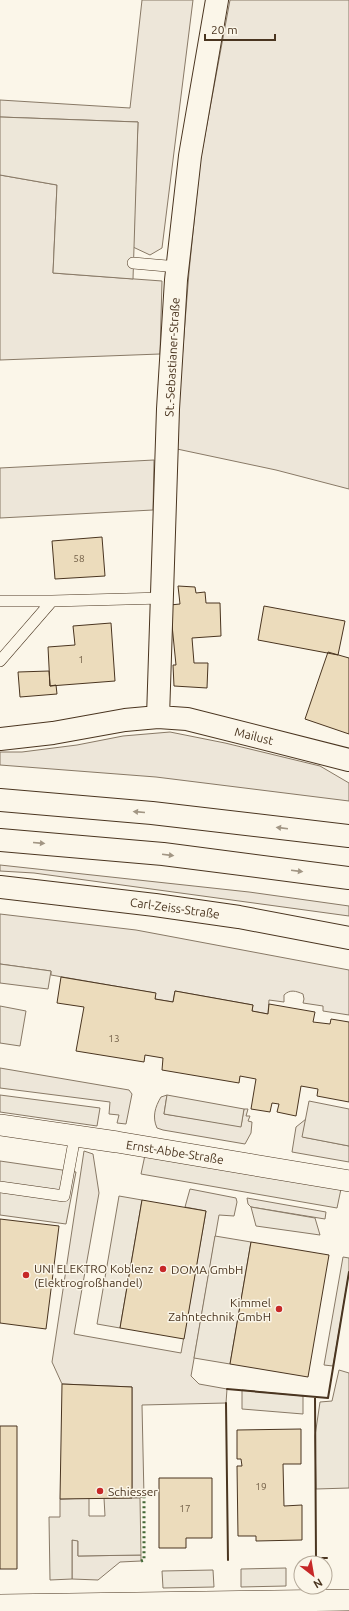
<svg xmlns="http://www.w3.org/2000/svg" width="349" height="1611" font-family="Ubuntu,sans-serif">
<rect width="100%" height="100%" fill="#fbf6e9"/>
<!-- green -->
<path fill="#ede6d9" stroke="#887966" d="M142,0H193L162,248L150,255L133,247L138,122L0,117V100L130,108Z
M230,0H349V489L276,470L177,449L178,410L189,272L200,162Z
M0,175L57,185L53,273L162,281L160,354L0,360Z
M154,460L153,510L0,518V468Z
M170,732L225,743L320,766L349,783V801L156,777L0,765V752H22L77,745L123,736Z
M0,865L249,892L349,906V916L34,873L0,871Z
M0,914L136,930L349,970V1015L323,1011V1006L303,1003L304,999L303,994C296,991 290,989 284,995V1002L269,1000L268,1014L252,1011L253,1005L175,991L173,1002L155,999V993L51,975V971L0,964Z
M0,1068L129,1090L132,1094L126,1124L117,1123L119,1115L109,1114L110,1102L0,1088Z
M167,1095L164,1114L241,1126L244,1109H248L246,1116H250L248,1121L252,1122L251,1133L245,1144L163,1130L157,1128C152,1117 155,1107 161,1097Z
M306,1119L303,1137L349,1146V1162L292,1152L296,1127Z
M84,1151L93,1154L99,1193L74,1334L181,1353L206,1211L185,1207L190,1189L236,1198L237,1202L234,1216L219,1215L191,1376L199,1384L227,1389L226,1403L142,1405L144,1497L132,1498V1387L62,1384L52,1362Z
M247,1198L326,1212L325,1219L251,1207L248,1204Z
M72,1540H78V1556L141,1555V1561L120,1562L98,1580L72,1579Z"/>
<!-- parking -->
<path fill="#ede7d9" stroke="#887966" d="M0,117L138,122L133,279L53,273L57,185L0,175Z
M0,964L51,971L48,989L0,983Z
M0,1006L26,1011L20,1046L0,1043Z
M0,1095L100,1108L97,1126L0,1112Z
M167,1095L244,1109L241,1127L164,1114Z
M309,1101L349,1109V1146L302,1137Z
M145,1155L341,1189L337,1208L141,1174Z
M0,1161L76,1172L66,1224L0,1215Z
M119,1196L142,1200L120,1328L97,1324Z
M251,1207L315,1218L320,1235L256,1226Z
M215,1236L251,1242L230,1364L194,1358Z
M343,1257L349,1258V1272L333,1366L324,1365Z
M339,1370L349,1373V1488L316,1489L315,1436L320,1402L332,1401Z
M242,1390L303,1396V1414L242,1409Z
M89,1498V1516H105L104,1498H140L141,1555L78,1556V1541L72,1540V1579L50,1580L49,1517H60V1499Z
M286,1568V1586L241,1587V1569Z
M213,1570L214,1587L163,1588L162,1571Z"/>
<!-- building -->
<path fill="#ecdcbc" stroke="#4a3520" d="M102,537L105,576L55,579L52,541Z
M178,586L195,587L196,593L205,592L206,603H220L221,636L192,638L194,663H208L207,688L174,686L173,665H176L170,605L180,604Z
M264,606L345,621L338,655L258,640Z
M111,623L115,681L50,686L48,647L75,645L73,626Z
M328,652L349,658V734L305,719Z
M49,671L50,686L56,685L57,694L20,697L18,672Z
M61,977L156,993L155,999L173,1002L175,991L253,1005L252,1011L268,1014L269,1004L315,1012L313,1022L330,1024L331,1019L349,1022V1102L317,1096L318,1089L301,1086L296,1116L277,1112L279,1104L272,1103L270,1112L251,1109L256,1079L240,1076L239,1083L162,1070L163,1058L145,1055L144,1062L76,1051L84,1007L57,1003Z
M142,1200L206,1211L184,1339L120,1328Z
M0,1219L59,1226L46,1329L0,1323Z
M251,1242L329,1255L308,1377L230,1364Z
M62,1384L132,1387V1498L60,1499Z
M0,1426H17V1569H0Z
M301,1429V1464H283L284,1506L302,1505V1540L256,1541V1536H238L237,1466H242L241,1459H237V1430Z
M159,1478H212V1538H186V1548H159Z"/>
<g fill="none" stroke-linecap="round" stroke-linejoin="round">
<defs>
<path id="lane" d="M133,263L178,267
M0,601H52
M0,661L52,601L163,598
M0,1187L64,1196L75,1136"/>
<path id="street" d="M0,1125L117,1142L349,1181
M0,1605L349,1600"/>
<path id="secondary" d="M158,717L168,409L176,280L190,156L217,0
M0,739L53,733L125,720L158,717L187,719L349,760
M0,887L155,905L239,917L349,938"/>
<path id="highway" d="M0,800L152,813L349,836
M0,840L163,854L349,878"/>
</defs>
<!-- lane casing -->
<use href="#lane" stroke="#4a3520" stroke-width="12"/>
<!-- street casing -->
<use href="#street" stroke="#4a3520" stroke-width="22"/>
<!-- secondary casing -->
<use href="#secondary" stroke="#4a3520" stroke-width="24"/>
<!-- highway casing -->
<use href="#highway" stroke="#4a3520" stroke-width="24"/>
<!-- lane -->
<use href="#lane" stroke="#fbf6e9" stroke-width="11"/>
<!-- street -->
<use href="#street" stroke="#fbf6e9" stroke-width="21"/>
<!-- secondary -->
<use href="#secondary" stroke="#fbf6e9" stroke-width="22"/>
<!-- highway -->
<use href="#highway" stroke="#fbf6e9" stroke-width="22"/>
<!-- hedge -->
<path stroke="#436837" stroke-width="3" stroke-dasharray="2 3" stroke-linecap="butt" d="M141,1561L144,1560V1497"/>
<!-- wall -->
<path stroke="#4a3520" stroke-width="2" d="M227,1389L328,1398L349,1272
M315,1397L316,1558H327
M226,1403L228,1560"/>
</g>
<!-- one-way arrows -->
<defs><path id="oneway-solid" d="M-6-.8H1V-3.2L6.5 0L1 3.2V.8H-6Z"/></defs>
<g fill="#a29684">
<use href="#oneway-solid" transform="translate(139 812) rotate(-175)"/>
<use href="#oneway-solid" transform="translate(282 828) rotate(-173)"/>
<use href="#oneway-solid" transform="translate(39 843) rotate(5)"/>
<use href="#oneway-solid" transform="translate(168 855) rotate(7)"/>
<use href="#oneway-solid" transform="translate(297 871) rotate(7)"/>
</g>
<!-- markers -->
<g fill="#c62828" stroke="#fbf6e9" stroke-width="1.5">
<circle cx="163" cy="1269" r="4"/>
<circle cx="26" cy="1275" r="4"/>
<circle cx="279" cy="1309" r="4"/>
<circle cx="100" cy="1491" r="4"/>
</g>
<g text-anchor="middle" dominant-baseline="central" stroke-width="3" stroke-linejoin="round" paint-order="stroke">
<!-- number labels -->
<g font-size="10" fill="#725f47">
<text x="79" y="558">58</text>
<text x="81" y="659">1</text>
<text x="114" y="1038">13</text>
<text x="261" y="1486">19</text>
<text x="185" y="1508">17</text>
</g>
<!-- street labels -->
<g font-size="12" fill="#4a3520" stroke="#fbf6e9">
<text transform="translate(172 357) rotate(-87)">St.-Sebastianer-Straße</text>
<text transform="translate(254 736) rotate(14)">Mailust</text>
<text transform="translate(175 908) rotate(8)">Carl-Zeiss-Straße</text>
<text transform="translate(175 1152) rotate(9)">Ernst-Abbe-Straße</text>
</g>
<!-- poi labels -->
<g font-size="12" fill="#4a3520" stroke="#fbf6e9" text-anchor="start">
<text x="34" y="1268">UNI ELEKTRO Koblenz<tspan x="34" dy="14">(Elektrogroßhandel)</tspan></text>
<text x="171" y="1269">DOMA GmbH</text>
<text x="271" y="1302" text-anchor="end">Kimmel<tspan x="271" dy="14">Zahntechnik GmbH</tspan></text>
<text x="108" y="1491">Schiesser</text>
</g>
</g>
<!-- north arrow -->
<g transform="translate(313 1575) rotate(149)"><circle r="19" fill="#fbf6e9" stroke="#b4a999"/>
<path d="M0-3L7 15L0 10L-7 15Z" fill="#c62828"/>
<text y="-6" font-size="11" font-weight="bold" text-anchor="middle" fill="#4a3520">N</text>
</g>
<!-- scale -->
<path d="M205 34v6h70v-6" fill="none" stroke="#4a3520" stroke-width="2"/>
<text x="211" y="34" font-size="12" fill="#4a3520" stroke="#fbf6e9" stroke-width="3" paint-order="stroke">20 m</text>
</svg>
